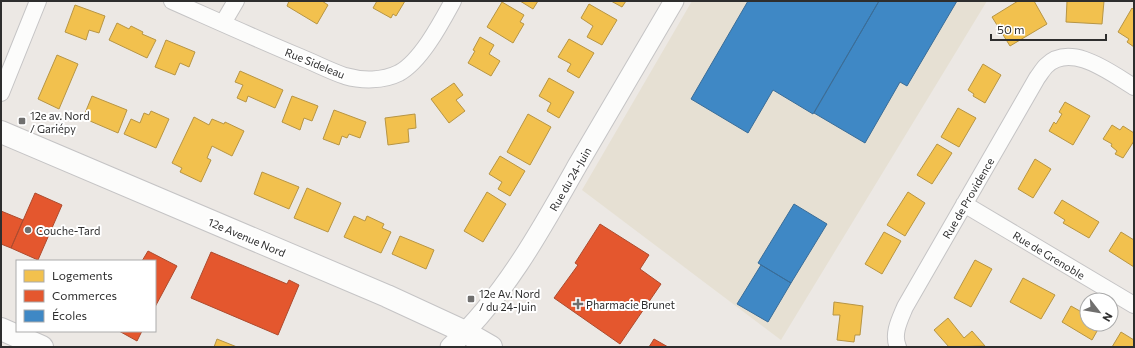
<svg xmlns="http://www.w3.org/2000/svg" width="1135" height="348" font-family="Commissioner,sans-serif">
<rect width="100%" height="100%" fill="#ece8e4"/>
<!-- education -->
<path fill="#e6e0d3" d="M692,1H987L781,340L582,190Z"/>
<!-- homes -->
<path fill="#f2c14e" stroke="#b79544" d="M289,1H322L328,5L317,24L287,6Z
M377,1H405L396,16L393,14L391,18L373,8Z
M520,1H538L533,9Z
M611,1H626L622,7Z
M1018,1H1034L1047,24L1010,46L992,17Z
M1067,1H1104L1102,24L1066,22Z
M502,2L524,15L520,22L524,24L513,43L487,27Z
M589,4L617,20L602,45L587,37L593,26L581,18Z
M75,5L105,16L99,33L89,30L86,40L65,32Z
M1132,8L1134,10V47L1127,42L1129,39L1118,32Z
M117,23L129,29L131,26L143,32L142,34L156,40L147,58L109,40Z
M480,37L494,45L489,54L500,61L491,76L468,63L475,51L473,50Z
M569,39L594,53L579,78L567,71L571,64L558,57Z
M166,40L195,52L189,67L180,63L175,75L155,67Z
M57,55L78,64L59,109L38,99Z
M983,64L1001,75L985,103L973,96L974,94L968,90Z
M240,71L283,90L275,108L248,96L246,102L237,98L243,85L235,82Z
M549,78L574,92L559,118L547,111L551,103L539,96Z
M454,83L463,95L456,100L465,111L449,123L431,99Z
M92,96L127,110L118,133L83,118Z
M292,96L318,106L312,121L304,118L300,130L282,122Z
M1065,102L1090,116L1073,145L1049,131L1054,122L1056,124L1062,114L1059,112Z
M958,108L976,118L959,147L941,137Z
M334,110L366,122L360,138L349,134L347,138L342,136L339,145L323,139Z
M151,111L169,119L156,148L124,134L131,119L140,123L144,113L149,115Z
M415,114L416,128L408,129L409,142L388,145L385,118Z
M528,114L551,127L530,165L507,152Z
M194,117L209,125L212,119L224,124L225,122L244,131L232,156L212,146L207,158L211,160L201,182L180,172L182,168L172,163Z
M1112,125L1120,130L1123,126L1134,133V141L1123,158L1115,154L1117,151L1111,146L1112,144L1103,139Z
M937,144L952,153L932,184L917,175Z
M500,156L525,171L510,196L498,189L502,182L489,174Z
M1035,159L1051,169L1033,198L1018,189Z
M262,172L299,187L289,209L254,194Z
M307,188L341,203L328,232L294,218Z
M487,192L506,204L483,242L464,231Z
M908,192L925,203L905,236L887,225Z
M1062,200L1099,222L1089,238L1063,223L1065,220L1054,213Z
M354,216L365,221L367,216L384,224L382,228L391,232L381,253L344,237Z
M884,232L901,241L882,274L865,264Z
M1121,232L1134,240V267L1109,251Z
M400,236L434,250L426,269L392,254Z
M975,260L992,269L971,307L954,298Z
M1023,278L1055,295L1041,319L1010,302Z
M834,302L863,306L860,335H855L854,342L837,340L840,315H833Z
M1071,306L1087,315V324H1101L1092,340L1062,322Z
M948,318L964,338L972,331L985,346L949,347L934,330Z
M1121,332L1134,340V347H1112Z
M217,339L237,347H214Z"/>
<!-- shops -->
<path fill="#e4572e" stroke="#ad4b2e" d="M35,193L62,205L38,260L11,248Z
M1,211L23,220L11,248L1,244Z
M600,224L649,255L640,269L661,284L620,344L554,298L578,265L575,263Z
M148,251L177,266L155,307V261H142Z
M211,252L287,284L289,280L299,285L278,335L191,298Z
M119,331H142L137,341Z
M654,339L668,347H649Z"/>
<!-- schools -->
<path fill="#3f88c5" stroke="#3a6d98" d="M748,1H879L813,114L773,90L748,133L691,99Z
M879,1H957L907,86L900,82L865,143L814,113Z
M794,204L827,224L791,283L758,263Z
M761,265L791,283L768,322L737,304Z"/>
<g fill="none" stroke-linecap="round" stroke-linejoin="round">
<defs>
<path id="minor" d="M172,1C215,20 257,39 300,57C315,63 330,71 345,76C362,81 383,81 399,73C421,61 441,23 453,1
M223,23L236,1
M1,93L38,1
M964,204L1134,305
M898,347C892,334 900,319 905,307L1037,78C1040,74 1043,69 1046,66C1071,41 1112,74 1134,87"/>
<path id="tertiary" d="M450,347C504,297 541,230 577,166C609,111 642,56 674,1"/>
<path id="secondary" d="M1,132L387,296L465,332L491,347
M1,329L42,347"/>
</defs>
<!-- minor casing -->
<use href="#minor" stroke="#c5c4c5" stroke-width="18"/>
<!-- tertiary casing -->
<use href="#tertiary" stroke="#c5c4c5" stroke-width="21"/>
<!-- secondary casing -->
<use href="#secondary" stroke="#c5c4c5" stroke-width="24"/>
<!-- minor -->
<use href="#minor" stroke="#fcfcfb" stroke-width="16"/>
<!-- tertiary -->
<use href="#tertiary" stroke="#fcfcfb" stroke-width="19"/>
<!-- secondary -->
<use href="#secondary" stroke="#fcfcfb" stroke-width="22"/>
</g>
<!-- markers -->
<g fill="#706f6e" stroke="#fff" stroke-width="1.5">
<rect x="18" y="117" width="8" height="8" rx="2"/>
<circle cx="28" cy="230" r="4"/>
<rect x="467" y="295" width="8" height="8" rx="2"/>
<path d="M576 298h4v4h4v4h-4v4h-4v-4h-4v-4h4z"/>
</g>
<g text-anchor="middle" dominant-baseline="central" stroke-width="4" stroke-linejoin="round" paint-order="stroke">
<!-- street labels -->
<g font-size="11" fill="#2e2e2e" stroke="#fff">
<text transform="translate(315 63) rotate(22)">Rue Sideleau</text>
<text transform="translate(570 179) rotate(-60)">Rue du 24-Juin</text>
<text transform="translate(968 198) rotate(-60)">Rue de Providence</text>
<text transform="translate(247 237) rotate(23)">12e Avenue Nord</text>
<text transform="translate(1049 255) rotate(31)">Rue de Grenoble</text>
</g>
<!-- poi labels -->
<g font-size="11" fill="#2e2e2e" stroke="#fff" text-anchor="start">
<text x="30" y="115">12e av. Nord<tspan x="30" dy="13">/ Gariépy</tspan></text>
<text x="36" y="230">Couche-Tard</text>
<text x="479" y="293">12e Av. Nord<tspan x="479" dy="13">/ du 24-Juin</tspan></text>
<text x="586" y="304">Pharmacie Brunet</text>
</g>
</g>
<!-- border -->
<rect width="1135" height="348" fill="none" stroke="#2e2e2e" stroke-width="4"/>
<!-- legend -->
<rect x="16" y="260" width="140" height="72" fill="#ffffff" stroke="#ababab"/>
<rect x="24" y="270" width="20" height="12" fill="#f2c14e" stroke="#ababab"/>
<text x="52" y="280" font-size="12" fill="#2e2e2e">Logements</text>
<rect x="24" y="290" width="20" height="12" fill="#e4572e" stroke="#ababab"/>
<text x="52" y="300" font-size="12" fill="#2e2e2e">Commerces</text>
<rect x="24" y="310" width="20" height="12" fill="#3f88c5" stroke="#ababab"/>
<text x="52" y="320" font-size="12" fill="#2e2e2e">Écoles</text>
<!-- north arrow -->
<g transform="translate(1099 312) rotate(121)"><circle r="19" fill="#ffffff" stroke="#ababab"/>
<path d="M0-3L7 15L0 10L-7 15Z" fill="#706f6e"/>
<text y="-6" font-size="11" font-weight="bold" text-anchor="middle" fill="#2e2e2e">N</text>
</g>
<!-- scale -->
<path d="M991 34v6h115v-6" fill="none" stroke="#2e2e2e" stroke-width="2"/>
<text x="997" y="34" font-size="12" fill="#2e2e2e" stroke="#ffffff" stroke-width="3" paint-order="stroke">50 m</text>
</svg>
